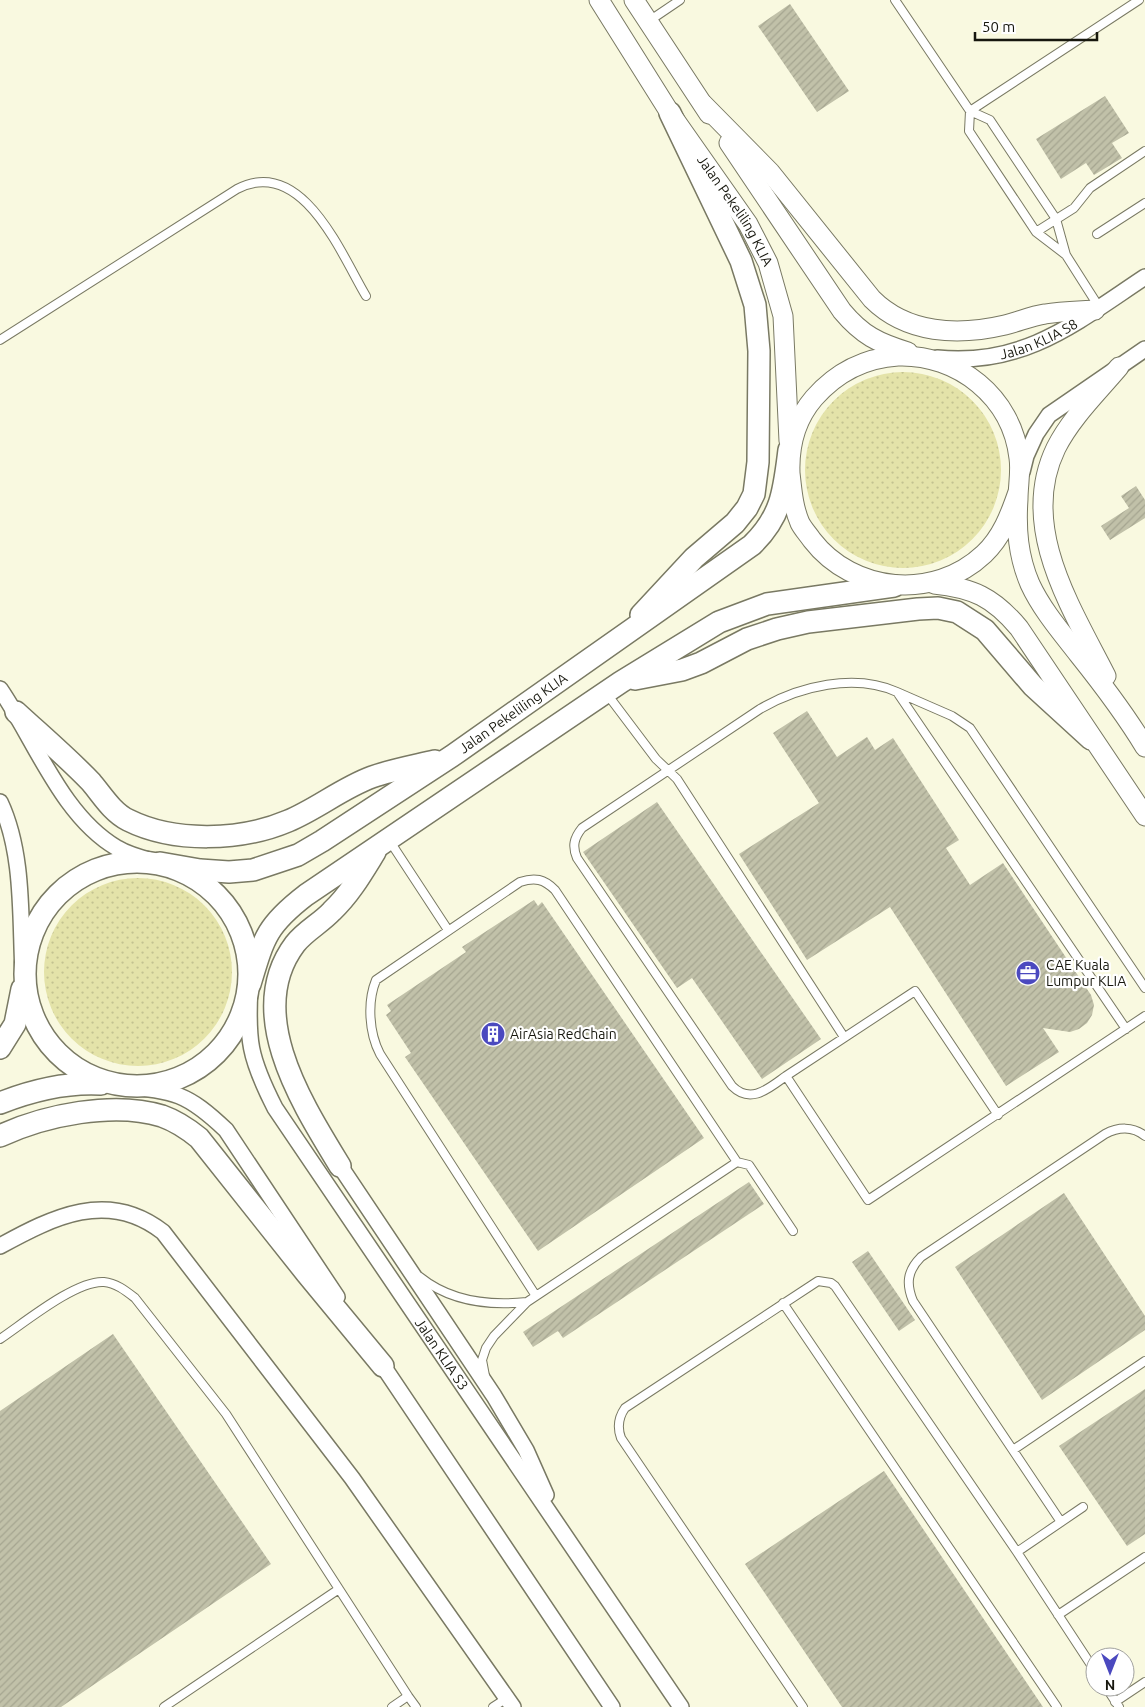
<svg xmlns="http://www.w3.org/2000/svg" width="1145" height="1707" font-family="Ubuntu,sans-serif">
<defs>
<pattern id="grass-dots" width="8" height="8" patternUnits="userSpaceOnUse" patternTransform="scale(1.25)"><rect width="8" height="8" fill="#e4e3a9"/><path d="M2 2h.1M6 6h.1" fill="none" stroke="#c3c290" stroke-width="1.8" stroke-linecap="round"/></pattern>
<pattern id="building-hatch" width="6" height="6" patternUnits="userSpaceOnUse" patternTransform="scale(1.25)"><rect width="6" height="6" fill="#c1c1a9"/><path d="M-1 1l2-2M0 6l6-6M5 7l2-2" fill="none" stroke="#a5a590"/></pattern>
</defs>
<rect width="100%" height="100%" fill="#f9f9e0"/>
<!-- grass -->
<path fill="url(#grass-dots)" d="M805 470a98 98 0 1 1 196 0a98 98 0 1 1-196 0Z
M44 972a94 94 0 1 1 188 0a94 94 0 1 1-188 0Z"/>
<!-- building -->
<path fill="url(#building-hatch)" d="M790,4L849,91L817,112L758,26Z
M1105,96L1129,133L1112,143L1122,158L1094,175L1086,163L1061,179L1036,139Z
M1136,486L1145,500V518L1110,540L1101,526L1129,508L1121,496Z
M807,711L837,757L867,737L875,750L893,738L959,840L946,848L970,885L1003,863L1091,995L1094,1005L1092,1015L1087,1023L1079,1029L1070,1032L1043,1028L1059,1052L1006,1086L890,907L807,960L739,854L819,803L773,733Z
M657,802L821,1039L762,1079L692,978L677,988L583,852Z
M534,900L538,906L542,902L704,1138L538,1251L405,1057L411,1053L386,1015L391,1011L387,1005L466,952L462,947Z
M749,1182L764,1204L563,1338L558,1331L533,1347L523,1332Z
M1064,1193L1145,1316V1330L1042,1400L955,1267Z
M868,1251L915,1320L899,1331L852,1262Z
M113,1334L271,1564L61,1707H0V1411Z
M1145,1389V1534L1127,1546L1059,1446Z
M884,1471L1043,1707H842L745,1564Z"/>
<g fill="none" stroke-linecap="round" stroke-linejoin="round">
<defs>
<path id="service" d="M895,0L970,111L990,120L1056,219L1066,255L1099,307
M649,21L680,0
M970,111L1139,0
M970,111L969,131L1036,232L1066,255
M1036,232L1074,208L1090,188L1145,151
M1097,234L1145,203
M0,340L237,189C302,155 341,254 366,296
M897,692L952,716L970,728L1145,988
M607,694L656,759L677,779L844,1037
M389,840L448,930
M786,1076C769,1088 751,1105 732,1086L577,858C572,846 574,838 582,828L760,709C799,686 855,673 897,692L1126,1029
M998,1115L915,991L786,1076L868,1200L1145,1016
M420,1277C451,1302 489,1306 527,1302
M536,1296L380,1054C369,1033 367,1002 376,980L520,882C535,877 544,879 555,890L737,1162L749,1165L793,1231
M783,1303L1057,1707
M0,1339C24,1323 76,1280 104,1282C116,1283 126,1291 135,1298L226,1414L408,1696
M485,1376L482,1360L486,1348L494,1336L527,1302L737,1162
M1013,1450L1145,1361
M1061,1522L913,1301C906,1284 907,1271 921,1257L1105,1134C1118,1127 1133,1126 1145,1136
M1017,1552L1083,1507
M1058,1615L1145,1557
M1106,1687L1119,1707
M1115,1702L1145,1682
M164,1707L339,1589
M392,1707L408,1696L416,1707
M493,1707L507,1698
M803,1707L621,1438C617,1427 618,1418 625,1408L818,1281L831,1283L835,1286L1017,1552L1095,1671"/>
<g id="minor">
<path id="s1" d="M937,358C1024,367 1077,322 1145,277"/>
<path d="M1022,472L1026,456L1036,434L1049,415L1145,349"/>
<path d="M0,689C35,740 62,816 117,848C130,856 145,859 160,863"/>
<path d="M0,802C24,853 20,917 23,973"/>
<path id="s2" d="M250,984C247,1041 249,1057 275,1108L681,1707"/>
<path d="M122,1086C175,1091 187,1093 226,1130L337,1297"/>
<path d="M340,1166L494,1396L526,1450L546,1495"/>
<path d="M0,1246C53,1217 108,1189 163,1232L352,1478L513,1707"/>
<path d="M377,1357L612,1707"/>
</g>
<g id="tertiary">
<path id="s3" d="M599,0L670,113L748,224L768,263L783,316L789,441"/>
<path d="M634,0L709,114"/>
<path d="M703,104L770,172L872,299C907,334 958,336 1005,325C1018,322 1031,316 1045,314C1061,311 1079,311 1095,310"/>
<path d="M729,143L842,311C862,335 878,343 908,352"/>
<path d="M1018,492C1010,515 1002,537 984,554C934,601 853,593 812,540C808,534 803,529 800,523C793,507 792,490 790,473C789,446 796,419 814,398C836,373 865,358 898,356C958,354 1012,397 1019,458C1021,471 1018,486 1018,499C1016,529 1018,556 1030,584C1042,610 1062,633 1079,655C1103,685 1125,714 1145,747"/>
<path d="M934,584C973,588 993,597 1019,628L1145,816"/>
<path d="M1106,676C1071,607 1018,526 1056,448C1071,418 1098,392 1119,367"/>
</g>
<g id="secondary">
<path d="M641,615L694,558L735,523L747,508L754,494L758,462L759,351L755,305L741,261L670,113"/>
<path d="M635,679L682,670L701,663L747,639L777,629L808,622L918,609L938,608L957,612L985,630L1033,686L1091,739"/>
<path d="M16,712C41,735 68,758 91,782C102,795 112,812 128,820C174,843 241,841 288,821C317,809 342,788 372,777C392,770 414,766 435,761"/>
<circle cx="137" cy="974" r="112"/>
<path id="s4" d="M160,863L200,870L229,872L253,870L298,855L322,841L452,756L752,545C782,516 784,490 789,450"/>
<path d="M250,984C264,937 267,925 306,895L621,682L719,622L767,604L894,586"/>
<path d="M0,1048L15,1024L22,989"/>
<path d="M0,1103C33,1090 65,1082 101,1084"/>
<path d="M0,1136C45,1115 114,1101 162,1116C176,1121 188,1129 199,1138L307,1274L383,1366"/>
<path d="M340,1166C303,1105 243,1013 295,944C305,931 321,923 332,911C350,894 362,873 375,852"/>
</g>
</defs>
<!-- service casing -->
<use href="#service" stroke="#797963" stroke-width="10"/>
<!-- minor casing -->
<use href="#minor" stroke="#797963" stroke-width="18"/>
<!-- tertiary casing -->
<use href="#tertiary" stroke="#797963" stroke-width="21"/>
<!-- secondary casing -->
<use href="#secondary" stroke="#797963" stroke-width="24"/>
<!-- service -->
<use href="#service" stroke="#fff" stroke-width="8"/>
<!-- minor -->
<use href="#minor" stroke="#fff" stroke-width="15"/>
<!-- tertiary -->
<use href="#tertiary" stroke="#fff" stroke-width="19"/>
<!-- secondary -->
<use href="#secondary" stroke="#fff" stroke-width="21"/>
</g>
<!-- icons -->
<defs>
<symbol id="office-disc" viewBox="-11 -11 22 22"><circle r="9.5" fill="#4b49bf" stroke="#fff"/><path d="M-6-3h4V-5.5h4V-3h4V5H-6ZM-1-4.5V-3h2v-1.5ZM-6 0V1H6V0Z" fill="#fff"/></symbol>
<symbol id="building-disc" viewBox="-11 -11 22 22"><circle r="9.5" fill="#4b49bf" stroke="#fff"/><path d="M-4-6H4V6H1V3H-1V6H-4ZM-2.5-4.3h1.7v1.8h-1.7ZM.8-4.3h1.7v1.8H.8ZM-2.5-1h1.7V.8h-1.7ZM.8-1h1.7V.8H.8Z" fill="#fff"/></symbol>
</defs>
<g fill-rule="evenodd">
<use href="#office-disc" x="1014" y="959" width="28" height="28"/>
<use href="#building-disc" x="479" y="1020" width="28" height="28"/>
</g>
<g text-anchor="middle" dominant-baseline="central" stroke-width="4.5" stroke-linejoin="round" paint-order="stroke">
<!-- street labels -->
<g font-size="14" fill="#17170e" stroke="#fff">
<text stroke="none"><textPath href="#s3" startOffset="251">Jalan Pekeliling KLIA</textPath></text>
<text stroke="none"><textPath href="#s1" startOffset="105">Jalan KLIA S8</textPath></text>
<text stroke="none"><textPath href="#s4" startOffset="399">Jalan Pekeliling KLIA</textPath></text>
<text stroke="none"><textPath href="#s2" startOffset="426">Jalan KLIA S3</textPath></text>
</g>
<!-- poi labels -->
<g font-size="14" fill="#17170e" stroke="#fff" text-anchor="start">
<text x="1046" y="965">CAE Kuala<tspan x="1046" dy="16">Lumpur KLIA</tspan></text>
<text x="510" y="1034">AirAsia RedChain</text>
</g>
</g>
<!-- north arrow -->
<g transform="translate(1110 1672) rotate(180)"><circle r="24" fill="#ffffff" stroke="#a2a29f"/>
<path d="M0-4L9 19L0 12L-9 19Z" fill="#4b49bf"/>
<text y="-8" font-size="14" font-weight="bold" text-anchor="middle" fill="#17170e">N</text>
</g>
<!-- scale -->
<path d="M975 32v8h122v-8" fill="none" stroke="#17170e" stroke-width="2.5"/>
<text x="982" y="32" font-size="15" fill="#17170e" stroke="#ffffff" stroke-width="4" paint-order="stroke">50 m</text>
</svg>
